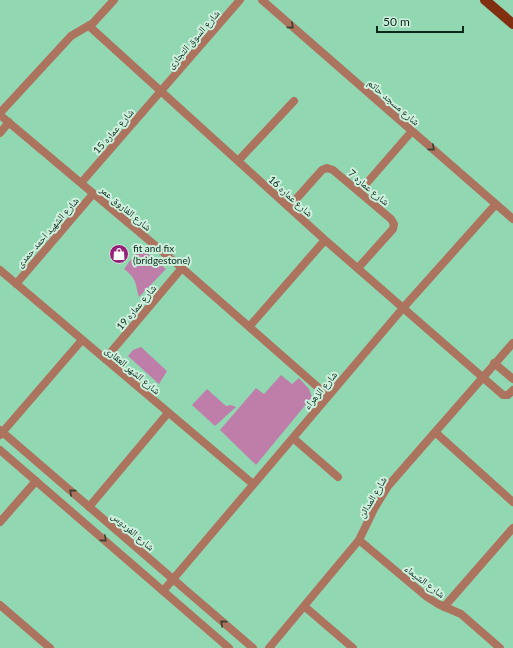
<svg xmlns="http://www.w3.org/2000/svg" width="513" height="648" font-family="Lato,'Noto Naskh Arabic',sans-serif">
<rect width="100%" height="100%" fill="#91d7b1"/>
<!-- green -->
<path fill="#bf7ea9" d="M140,247L166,269L139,297C135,283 137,279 124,269Z
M141,347L167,371L159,384L128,356L133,350Z
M281,375L292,384L299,378L309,389L312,397L256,465L220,430L256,388L264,394Z
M207,389L226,406L231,405L236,407L215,426L192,405Z"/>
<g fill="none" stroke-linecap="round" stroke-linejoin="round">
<!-- minor -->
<path stroke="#ac735f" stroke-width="8" d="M262,0L513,219
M89,26L325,240L503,395H508L513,390
M0,113L71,36L93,23L114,0
M0,115L182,268L328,396
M0,133L9,122
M238,161L294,101
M81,183L240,0
M359,192L412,131
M289,207L322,170L327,168L333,170L391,219L394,224L393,229L358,268
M0,270L253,484
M16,284L93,194
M249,327L325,240
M105,359L182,268
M494,363L513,379
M435,432L513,502
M0,435L82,340
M293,438L338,477
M89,507L168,413
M0,522L36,481
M359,540L427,597L438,604L461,614L500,648
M163,591L403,308L496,204
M0,605L50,648
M304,606L353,648
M444,607L513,528
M269,648L359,540L374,509L388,486L513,343"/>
<!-- tertiary -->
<path stroke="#ac735f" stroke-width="8" d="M0,430L253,648
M0,450L229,648"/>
<!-- primary -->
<path stroke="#803010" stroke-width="10" d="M485,0L513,24"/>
</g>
<!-- one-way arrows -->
<defs><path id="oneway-chevron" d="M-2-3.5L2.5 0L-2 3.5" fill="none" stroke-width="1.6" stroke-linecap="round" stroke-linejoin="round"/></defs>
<g stroke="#3b3f2f">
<use href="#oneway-chevron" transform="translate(291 26) rotate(41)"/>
<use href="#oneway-chevron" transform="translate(432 148) rotate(41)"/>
<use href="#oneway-chevron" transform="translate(72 492) rotate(-139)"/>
<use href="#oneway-chevron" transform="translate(104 539) rotate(41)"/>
<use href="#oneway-chevron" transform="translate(223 623) rotate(-139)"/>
</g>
<!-- icons -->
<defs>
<symbol id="shop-disc" viewBox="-11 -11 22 22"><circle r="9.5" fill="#98207a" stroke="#cdefdc"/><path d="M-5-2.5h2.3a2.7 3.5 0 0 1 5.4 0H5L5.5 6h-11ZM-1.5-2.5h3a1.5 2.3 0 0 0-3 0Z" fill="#fff"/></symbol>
</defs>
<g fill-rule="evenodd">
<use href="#shop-disc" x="108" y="243" width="22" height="22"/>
</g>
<g text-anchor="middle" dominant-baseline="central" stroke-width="4" stroke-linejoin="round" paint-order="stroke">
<!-- street labels -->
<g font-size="10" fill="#0b291b" stroke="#cdefdc">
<text transform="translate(193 39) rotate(-49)">شارع السوق التجارى</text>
<text transform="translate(394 102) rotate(41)">شارع مسجد حاتم</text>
<text transform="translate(113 131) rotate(-49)">شارع عماره 15</text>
<text transform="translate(369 187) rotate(40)">شارع عماره 7</text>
<text transform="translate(291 196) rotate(42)">شارع عماره 16</text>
<text transform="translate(126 208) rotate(40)">شارع الفاروق عمر</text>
<text transform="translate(47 232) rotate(-49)">شارع الشهيد احمد حمدى</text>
<text transform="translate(136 307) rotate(-50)">شارع عماره 19</text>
<text transform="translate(133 370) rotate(40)">شارع الشهر العقارى</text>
<text transform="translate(320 390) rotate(-50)">شارع الزهراء</text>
<text transform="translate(372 497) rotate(-59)">شارع المدائن</text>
<text transform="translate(133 531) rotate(41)">شارع الفردوس</text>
<text transform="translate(425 581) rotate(37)">شارع الشيماء</text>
</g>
<!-- poi labels -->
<g font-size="10" fill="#0b291b" stroke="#cdefdc" text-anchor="start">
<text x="133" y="248">fit and fix<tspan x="133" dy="12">(bridgestone)</tspan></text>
</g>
</g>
<!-- scale -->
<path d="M377 26v6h86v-6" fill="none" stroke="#0b291b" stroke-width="2"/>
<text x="383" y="26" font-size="12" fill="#0b291b" stroke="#cdefdc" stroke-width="3" paint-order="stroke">50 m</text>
</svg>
